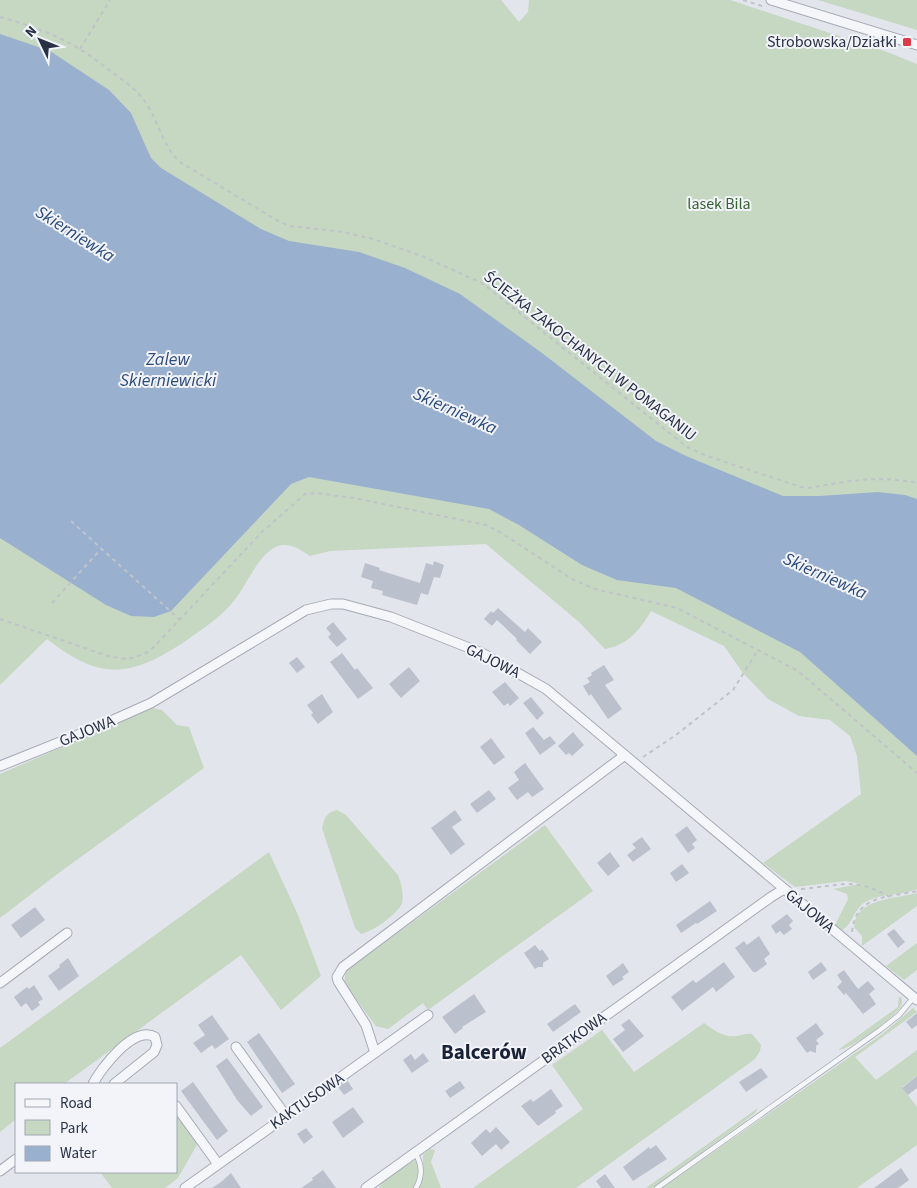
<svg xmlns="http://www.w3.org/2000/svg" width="917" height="1188" font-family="'Source Sans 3',sans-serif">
<rect width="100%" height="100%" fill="#e2e5ec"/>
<!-- green -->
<path fill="#c6d7c2" d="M0,0H501L519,22L528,12L529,0H730L887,52L917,64V889C901,896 882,893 867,901C853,908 854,924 841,931L835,925L848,899L847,894L833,889L861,884L846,881L795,887L763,863L861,794L857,756L850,736L830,720L799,716L768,699L743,673L724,646L651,611C640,630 628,645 605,649L579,622L486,544L330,551L310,556C301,550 293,544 282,545C261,548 248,583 236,598C223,616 205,627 187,640C132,677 101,682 47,639L0,685Z
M818,0H917V30Z
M152,708L162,710L177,725L189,727L204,768L60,872L0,918V774Z
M337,810L346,815L398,875C401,883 404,894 402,903C398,914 372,932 361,934L355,928L322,828C325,817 326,813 337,810Z
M545,825L593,891L428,1010L423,1003L388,1029L376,1026L344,983L346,971Z
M269,852L298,915L321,976L281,1010L241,955L64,1084H16V1119L0,1132V1048Z
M917,893V906L862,946V936L854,927C856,898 895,899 917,893Z
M917,943V970L904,980L886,966Z
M899,996L902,999C902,1003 902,1006 899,1009C890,1020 850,1050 838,1050L898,1007Z
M913,1008L917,1012L855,1057L876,1080L917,1050V1076L902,1087L917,1107V1145L857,1188H662L881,1035Z
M704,1023C714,1030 723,1038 737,1036C743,1035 746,1033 752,1034L761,1045L760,1051L755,1059L576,1188H473L583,1109L552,1065L602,1030L634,1072Z
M758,1108L755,1113L741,1124L677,1170L653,1188H646Z
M176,1114L198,1143L178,1178L165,1188H112L100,1172H176Z
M430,1149L435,1150L431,1162L441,1188H418L423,1176V1155Z
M415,1160L417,1161C420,1171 418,1179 413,1188H379L383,1181Z"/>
<!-- water -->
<path fill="#99b0cf" d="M0,34L50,51L109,90L131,113L151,158L161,168L261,229L289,241L359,252L405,268L460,294L542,353L656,441L686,456L783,496H820L878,492L905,495L917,499V756L800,652L676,588L617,580L582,565L519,525L489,509L309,477L291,484L171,611L154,617L131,616L106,605L0,538Z"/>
<!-- building -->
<path fill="#bbc1cc" d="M434,561L444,565L440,578L434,577L428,595L421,593L417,605L382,595L383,591L371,588L373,581L361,577L365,563L380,568L379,570L420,583L426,563L433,565Z
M498,608L525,632L528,628L542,642L530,654L516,640L517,639L497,620L492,626L484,619L491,611L493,613Z
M333,622L347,639L337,647L328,637L331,634L326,628Z
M342,653L355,670L357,668L373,688L358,699L330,662Z
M297,657L305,667L297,673L289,663Z
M604,665L614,680L605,685L622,709L608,719L591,694L589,696L583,686L590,682L587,678L592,675L591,673Z
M409,667L420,681L401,698L389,684Z
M505,682L519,698L510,706L508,703L504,706L492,692Z
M322,694L333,712L318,724L311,715L313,713L307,705Z
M531,697L544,713L537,720L523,703Z
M533,727L544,740L550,736L556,743L540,755L525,733Z
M573,732L584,745L572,756L569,753L566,755L558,746Z
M491,738L505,757L494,765L480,747Z
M525,763L544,789L532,797L528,792L517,800L508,788L519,780L514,772Z
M489,790L496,799L477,813L470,804Z
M455,810L462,820L452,827L465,844L451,855L431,828Z
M687,826L697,840L692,844L695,848L688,853L675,835Z
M642,837L651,849L633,862L627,855L636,848L632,844Z
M610,852L620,866L608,876L597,863Z
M682,864L689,873L676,882L670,873Z
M710,901L717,911L697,924L696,923L681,933L676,925Z
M35,907L45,920L21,938L11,925Z
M787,914L793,921L789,925L792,929L784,935L780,931L776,934L771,926Z
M894,929L905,942L898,948L887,934Z
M759,936L770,954L764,959L767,964L756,972H753L735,948L744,941L747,945Z
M535,945L540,951L542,949L549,959L543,963V967H538L535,969L524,953Z
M68,958L79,976L59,991L48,976L60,967L59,965Z
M724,962L735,977L716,992L713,987L682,1011L671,997L693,980L696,983Z
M821,962L827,970L813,980L808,972Z
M623,963L629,972L622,977L624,979L613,986L606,976Z
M844,970L858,989L868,981L875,989L869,994L876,1004L863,1014L846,993L844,995L837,987L842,982L837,975Z
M34,985L43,999L38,1002L40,1005L32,1011L26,1003L21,1007L14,997L27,987L29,989Z
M474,994L486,1012L462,1027L463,1028L455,1034L442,1017Z
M575,1004L581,1012L553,1032L547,1024Z
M917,1013V1025L912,1029L906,1022Z
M212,1015L229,1039L215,1049L212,1045L201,1053L193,1043L205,1035L198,1025Z
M629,1019L644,1036L623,1052L613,1039L625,1030L621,1025Z
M816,1023L824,1034L816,1040L819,1044L816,1046V1053L810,1051L807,1053L796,1038Z
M259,1033L295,1084L282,1093L247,1042Z
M423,1053L429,1061L412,1073L403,1060L411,1054L415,1060Z
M227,1058L263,1107L251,1116L237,1100L216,1066Z
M761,1068L768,1077L746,1092L739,1082Z
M917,1076V1088L908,1095L902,1088Z
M347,1080L353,1089L344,1095L338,1087Z
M460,1081L465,1088L450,1098L445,1091Z
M193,1082L228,1131L217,1140L181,1091Z
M551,1089L563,1106L555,1111L556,1113L538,1126L521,1106L531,1099L533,1102Z
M353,1107L364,1122L343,1138L332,1122Z
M496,1127L510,1142L501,1150L496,1144L482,1156L471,1143L486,1129L490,1133Z
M306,1128L313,1137L304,1144L297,1134Z
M656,1145L667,1159L633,1181L623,1167L649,1147L650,1149Z
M901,1168L909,1180L898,1188H874Z
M323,1170L336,1188H301L313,1180L312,1178Z
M231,1173L241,1188H212L221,1182Z
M605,1174L615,1188H601L596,1181Z"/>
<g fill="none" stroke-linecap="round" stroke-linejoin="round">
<defs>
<path id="service" d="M415,1152C422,1165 423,1175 416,1188
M657,1188L880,1030L899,1015L914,997"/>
<path id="minor" d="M771,0L917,45
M0,766L95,728L151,703L306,610L331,604H343L391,617L482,653L546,689L917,1000
M0,983L67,933
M236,1047L286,1116
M375,1053L366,1025L338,981L337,977L343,967L625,755
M93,1084C101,1068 134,1025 155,1037L157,1045L154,1052L114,1084
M176,1106L218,1164
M0,1171L16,1159
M185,1188L428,1015
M366,1188L771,897L784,889"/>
</defs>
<!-- service casing -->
<use href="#service" stroke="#a6abb7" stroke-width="6"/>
<!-- minor casing -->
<use href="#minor" stroke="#a6abb7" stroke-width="11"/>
<!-- path -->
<path stroke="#c0c3ca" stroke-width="2" stroke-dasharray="4 4" stroke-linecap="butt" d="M743,0L762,6
M0,17C28,25 56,34 81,50C91,56 100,63 109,70C121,79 134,87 144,100C158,119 162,146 180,162L278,221L290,226L343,232L373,239L422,256L482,283L687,447L707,456L801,487L809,488C848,481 877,475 917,483
M80,49L110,0
M71,521L180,620
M52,603L101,549
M0,619L108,656L126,659L136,657L150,651L262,532L305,494L316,493L354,498L486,525L500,532L572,579L595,589L677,608L798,671L917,773
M643,757L676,735L733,690L758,650
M801,889C841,886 852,876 890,897
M852,932C856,894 888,898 917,891"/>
<!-- service -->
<use href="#service" stroke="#f5f6f9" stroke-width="4.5"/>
<!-- minor -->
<use href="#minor" stroke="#f5f6f9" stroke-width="9"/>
</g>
<!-- markers -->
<rect fill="#dd3b48" stroke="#f2f4f9" stroke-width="2" x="902" y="37" width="10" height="10" rx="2.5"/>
<g text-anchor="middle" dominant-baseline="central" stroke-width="4" stroke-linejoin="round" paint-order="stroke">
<!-- poi labels -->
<g font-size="16" fill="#283146" stroke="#f2f4f9" text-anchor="end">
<text x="897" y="42">Strobowska/Działki</text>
</g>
<!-- park labels -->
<g font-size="16" fill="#396334" stroke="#f2f4f9">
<text x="719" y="204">lasek Bila</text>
</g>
<!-- street labels -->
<g font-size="16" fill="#283146" stroke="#f2f4f9">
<text transform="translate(590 356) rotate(38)">ŚCIEŻKA ZAKOCHANYCH W POMAGANIU</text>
<text transform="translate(493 661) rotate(26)">GAJOWA</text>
<text transform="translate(87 731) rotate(-22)">GAJOWA</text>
<text transform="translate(810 911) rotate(40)">GAJOWA</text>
<text transform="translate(574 1038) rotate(-36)">BRATKOWA</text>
<text transform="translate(307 1101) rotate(-35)">KAKTUSOWA</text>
</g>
<!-- water labels -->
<g font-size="18" font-style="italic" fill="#2d4c7e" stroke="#f2f4f9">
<text transform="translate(75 234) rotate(32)">Skierniewka</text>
<text x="168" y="359">Zalew<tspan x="168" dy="21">Skierniewicki</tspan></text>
<text transform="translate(455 411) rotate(24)">Skierniewka</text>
<text transform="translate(825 576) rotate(24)">Skierniewka</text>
</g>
<!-- district labels -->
<g font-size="21" font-weight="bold" fill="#1a2237" stroke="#f2f4f9">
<text x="484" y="1052">Balcerów</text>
</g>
</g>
<!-- legend -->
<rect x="15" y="1083" width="162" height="90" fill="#f2f4f9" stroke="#a1a6b1"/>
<rect x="25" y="1099" width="25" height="8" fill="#f5f6f9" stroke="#a1a6b1"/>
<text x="60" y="1108" font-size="15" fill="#283146">Road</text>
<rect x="25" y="1120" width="25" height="15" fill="#c6d7c2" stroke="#a1a6b1"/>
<text x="60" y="1133" font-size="15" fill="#283146">Park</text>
<rect x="25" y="1146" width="25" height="15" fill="#99b0cf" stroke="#a1a6b1"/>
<text x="60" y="1158" font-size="15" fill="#283146">Water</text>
<!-- north arrow -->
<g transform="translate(40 40) rotate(313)" stroke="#f2f4f9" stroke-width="4" paint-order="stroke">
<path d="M0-4L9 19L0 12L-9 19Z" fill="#283146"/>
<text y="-8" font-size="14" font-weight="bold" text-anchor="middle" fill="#283146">N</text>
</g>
</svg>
